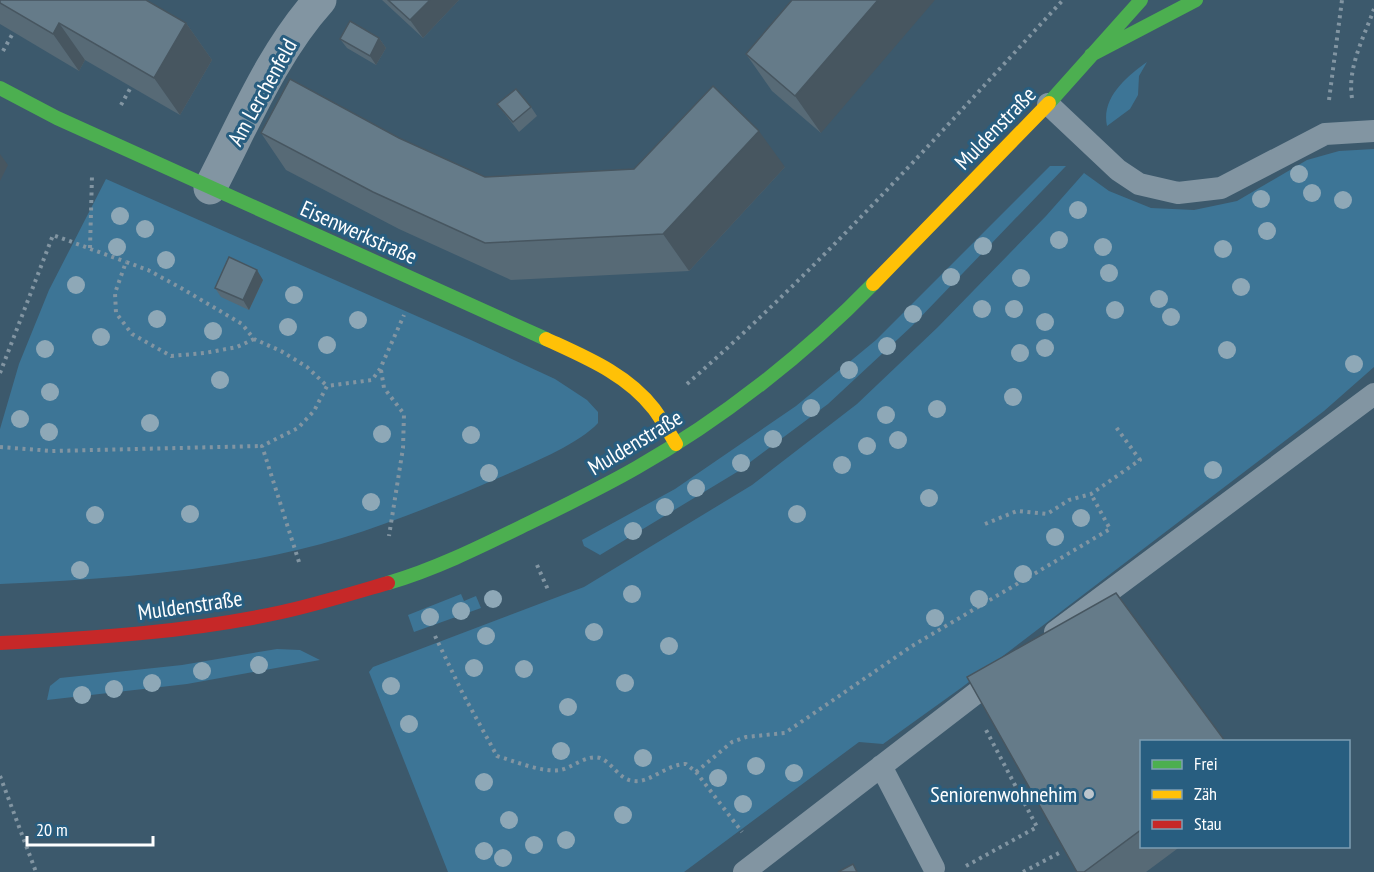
<svg xmlns="http://www.w3.org/2000/svg" width="1374" height="872" font-family="'PT Sans Narrow',sans-serif">
<rect width="100%" height="100%" fill="#3c596c"/>
<!-- green -->
<path fill="#3d7596" d="M1147,62L1139,76L1138,95L1130,109L1107,126C1101,98 1126,77 1147,62Z
M1374,149V367L1324,411L961,688L883,744L859,742L684,872H448L369,672L373,667L584,587L752,485L857,404L938,327L1046,216L1084,173L1109,191L1151,208L1194,210L1237,201L1307,160L1339,151Z
M1050,166H1066L912,326L828,404L737,472L600,555L584,546L582,540L675,489L796,406L876,340Z
M106,179L471,340L555,379L587,400L598,412V423C579,444 530,464 503,476C450,499 397,521 342,538C231,571 115,579 0,584V429L19,364L49,290Z
M461,594L464,601L476,596L481,608L414,632L408,615Z
M277,649L300,650L320,660L187,684L47,700L50,686L60,678L182,665Z"/>
<g fill="none" stroke-linecap="round" stroke-linejoin="round">
<!-- path -->
<path stroke="#8295a2" stroke-width="4" stroke-dasharray="3 4.5" stroke-linecap="butt" d="M3,51L13,33
M1352,98C1347,68 1364,37 1374,9
M1329,100L1342,0
M121,105L131,87
M90,248L92,176
M254,339L237,347L205,353L171,356L132,334L116,313L115,293L126,262L148,270L181,288L242,324L254,339L281,351L307,367L327,386
M381,370L384,388L404,414L403,448L389,536
M0,373L53,235L126,262
M687,384C822,266 941,132 1063,0
M0,447L52,451L262,446
M985,524L1017,511L1047,514L1069,500L1091,494L1140,460L1116,427
M299,562L262,446L298,428L314,411L327,386L372,380L380,369L404,315
M537,565L549,592
M435,636L463,694L497,756C514,761 543,773 560,770C572,768 587,754 600,758C613,763 619,780 634,781C650,783 667,764 686,764L696,772L742,832
M696,772L732,742L746,737L785,733L912,646L1110,529L1091,494
M0,776L36,872
M966,866L1037,827L985,728
M1023,872L1061,852"/>
<!-- lane -->
<path stroke="#8295a2" stroke-width="22" d="M1048,104L1118,170L1139,184L1178,193L1221,188L1325,134L1374,131
M1055,632L1374,394
M881,766L934,868
M744,872L1001,674"/>
<!-- street -->
<path stroke="#8295a2" stroke-width="33" d="M210,188C243,125 272,53 320,0"/>
<!-- fast -->
<path stroke="#4caf50" stroke-width="14" d="M1091,55L1196,0
M0,88L57,118L546,339
M1049,103L1141,0
M388,583C436,569 482,546 527,524C564,506 601,488 636,468C721,420 806,353 873,284"/>
<!-- slow -->
<path stroke="#ffc107" stroke-width="14" d="M873,284L1049,103
M546,339C585,357 627,374 654,409C662,420 669,432 676,444"/>
<!-- jam -->
<path stroke="#c62828" stroke-width="14" d="M0,643C94,638 190,632 282,612C318,604 353,593 388,583"/>
</g>
<!-- trees -->
<g fill="#8ea8b7">
<circle cx="1299" cy="174" r="9"/>
<circle cx="1312" cy="193" r="9"/>
<circle cx="1261" cy="199" r="9"/>
<circle cx="1343" cy="200" r="9"/>
<circle cx="1078" cy="210" r="9"/>
<circle cx="120" cy="216" r="9"/>
<circle cx="145" cy="229" r="9"/>
<circle cx="1267" cy="231" r="9"/>
<circle cx="1059" cy="240" r="9"/>
<circle cx="983" cy="246" r="9"/>
<circle cx="117" cy="247" r="9"/>
<circle cx="1103" cy="247" r="9"/>
<circle cx="1223" cy="249" r="9"/>
<circle cx="166" cy="260" r="9"/>
<circle cx="1109" cy="273" r="9"/>
<circle cx="951" cy="277" r="9"/>
<circle cx="1021" cy="278" r="9"/>
<circle cx="76" cy="285" r="9"/>
<circle cx="1241" cy="287" r="9"/>
<circle cx="294" cy="295" r="9"/>
<circle cx="1159" cy="299" r="9"/>
<circle cx="982" cy="309" r="9"/>
<circle cx="1014" cy="309" r="9"/>
<circle cx="1115" cy="310" r="9"/>
<circle cx="913" cy="314" r="9"/>
<circle cx="1171" cy="317" r="9"/>
<circle cx="157" cy="319" r="9"/>
<circle cx="358" cy="320" r="9"/>
<circle cx="1045" cy="322" r="9"/>
<circle cx="288" cy="327" r="9"/>
<circle cx="213" cy="331" r="9"/>
<circle cx="101" cy="337" r="9"/>
<circle cx="327" cy="345" r="9"/>
<circle cx="887" cy="346" r="9"/>
<circle cx="1045" cy="348" r="9"/>
<circle cx="45" cy="349" r="9"/>
<circle cx="1227" cy="350" r="9"/>
<circle cx="1020" cy="353" r="9"/>
<circle cx="1354" cy="364" r="9"/>
<circle cx="849" cy="370" r="9"/>
<circle cx="220" cy="380" r="9"/>
<circle cx="50" cy="392" r="9"/>
<circle cx="1013" cy="397" r="9"/>
<circle cx="811" cy="408" r="9"/>
<circle cx="937" cy="409" r="9"/>
<circle cx="886" cy="415" r="9"/>
<circle cx="20" cy="419" r="9"/>
<circle cx="150" cy="423" r="9"/>
<circle cx="49" cy="432" r="9"/>
<circle cx="382" cy="434" r="9"/>
<circle cx="471" cy="435" r="9"/>
<circle cx="773" cy="439" r="9"/>
<circle cx="898" cy="440" r="9"/>
<circle cx="867" cy="446" r="9"/>
<circle cx="741" cy="463" r="9"/>
<circle cx="842" cy="465" r="9"/>
<circle cx="1213" cy="470" r="9"/>
<circle cx="489" cy="473" r="9"/>
<circle cx="696" cy="488" r="9"/>
<circle cx="929" cy="498" r="9"/>
<circle cx="371" cy="502" r="9"/>
<circle cx="665" cy="507" r="9"/>
<circle cx="190" cy="514" r="9"/>
<circle cx="797" cy="514" r="9"/>
<circle cx="95" cy="515" r="9"/>
<circle cx="1081" cy="518" r="9"/>
<circle cx="633" cy="531" r="9"/>
<circle cx="1055" cy="537" r="9"/>
<circle cx="80" cy="570" r="9"/>
<circle cx="1023" cy="574" r="9"/>
<circle cx="632" cy="594" r="9"/>
<circle cx="493" cy="599" r="9"/>
<circle cx="979" cy="599" r="9"/>
<circle cx="461" cy="611" r="9"/>
<circle cx="430" cy="617" r="9"/>
<circle cx="935" cy="618" r="9"/>
<circle cx="594" cy="632" r="9"/>
<circle cx="486" cy="636" r="9"/>
<circle cx="669" cy="646" r="9"/>
<circle cx="259" cy="665" r="9"/>
<circle cx="474" cy="668" r="9"/>
<circle cx="524" cy="669" r="9"/>
<circle cx="202" cy="671" r="9"/>
<circle cx="152" cy="683" r="9"/>
<circle cx="625" cy="683" r="9"/>
<circle cx="391" cy="686" r="9"/>
<circle cx="114" cy="689" r="9"/>
<circle cx="82" cy="695" r="9"/>
<circle cx="568" cy="707" r="9"/>
<circle cx="409" cy="724" r="9"/>
<circle cx="561" cy="751" r="9"/>
<circle cx="643" cy="758" r="9"/>
<circle cx="756" cy="766" r="9"/>
<circle cx="794" cy="773" r="9"/>
<circle cx="718" cy="778" r="9"/>
<circle cx="484" cy="782" r="9"/>
<circle cx="743" cy="804" r="9"/>
<circle cx="623" cy="815" r="9"/>
<circle cx="509" cy="820" r="9"/>
<circle cx="566" cy="840" r="9"/>
<circle cx="534" cy="845" r="9"/>
<circle cx="484" cy="851" r="9"/>
<circle cx="503" cy="858" r="9"/>
</g>
<!-- wall -->
<path fill="#576a76" d="M0,0L186,23L212,60L180,115L85,60L79,71L0,24Z
M382,0H459L423,38Z
M792,0L821,133L772,91L746,54Z
M379,38L386,48L376,65L347,48L340,39Z
M497,104L531,107L537,116L519,132Z
M261,133L399,138L485,177L785,167L689,271L511,280L399,229L286,170Z
M263,280L249,310L221,297L215,288Z
M1142,741V846H1181L1146,872H1077Z"/>
<!-- shaded-wall -->
<path fill="#475660" d="M430,0H459L423,38L410,20Z
M878,0H935L821,133L795,96Z
M59,23L85,60L79,71L53,34Z
M186,23L212,60L180,115L154,78Z
M379,38L386,48L376,65L370,56Z
M759,131L785,167L689,271L663,234Z
M0,154L8,165L0,181Z
M257,270L263,280L249,310L243,300Z"/>
<!-- building -->
<path fill="#657b89" stroke="#475660" stroke-width="1.5" d="M0,0H146L186,23L154,78L59,23L53,34L0,3Z
M388,0H430L410,20Z
M792,0H878L795,96L746,54Z
M350,21L379,38L370,56L340,39Z
M290,79L399,138L485,177L634,169L713,86L759,131L663,234L485,243L373,192L261,133Z
M516,89L531,107L513,122L497,104Z
M229,257L257,270L243,300L215,288Z
M1116,593L1225,741H1142V829L1084,872H1077L967,677Z
M853,864L857,872H838Z"/>
<!-- markers -->
<circle fill="#bbc5cc" stroke="#285e80" stroke-width="2" cx="1089" cy="794" r="6"/>
<g text-anchor="middle" dominant-baseline="central" stroke-width="6" stroke-linejoin="round" paint-order="stroke">
<!-- street labels -->
<g font-size="22" fill="#fff" stroke="#285e80">
<text transform="translate(262 92) rotate(-61)">Am Lerchenfeld</text>
<text transform="translate(995 128) rotate(-46)">Muldenstraße</text>
<text transform="translate(359 232) rotate(24)">Eisenwerkstraße</text>
<text transform="translate(635 442) rotate(-31)">Muldenstraße</text>
<text transform="translate(190 605) rotate(-8)">Muldenstraße</text>
</g>
<!-- poi labels -->
<g font-size="22" fill="#fff" stroke="#285e80" text-anchor="end">
<text x="1077" y="794">Seniorenwohnehim</text>
</g>
</g>
<!-- legend -->
<rect x="1140" y="740" width="210" height="108" fill="#285e80" stroke="#7e9eb3" stroke-width="1.5"/>
<rect x="1152" y="760" width="30" height="9" fill="#4caf50" stroke="#7e9eb3" stroke-width="1.5"/>
<text x="1194" y="770" font-size="18" fill="#ffffff">Frei</text>
<rect x="1152" y="790" width="30" height="9" fill="#ffc107" stroke="#7e9eb3" stroke-width="1.5"/>
<text x="1194" y="800" font-size="18" fill="#ffffff">Zäh</text>
<rect x="1152" y="820" width="30" height="9" fill="#c62828" stroke="#7e9eb3" stroke-width="1.5"/>
<text x="1194" y="830" font-size="18" fill="#ffffff">Stau</text>
<!-- scale -->
<path d="M27 836v9h126v-9" fill="none" stroke="#ffffff" stroke-width="3"/>
<text x="36" y="836" font-size="18" fill="#ffffff" stroke="#285e80" stroke-width="4.5" paint-order="stroke">20 m</text>
</svg>
